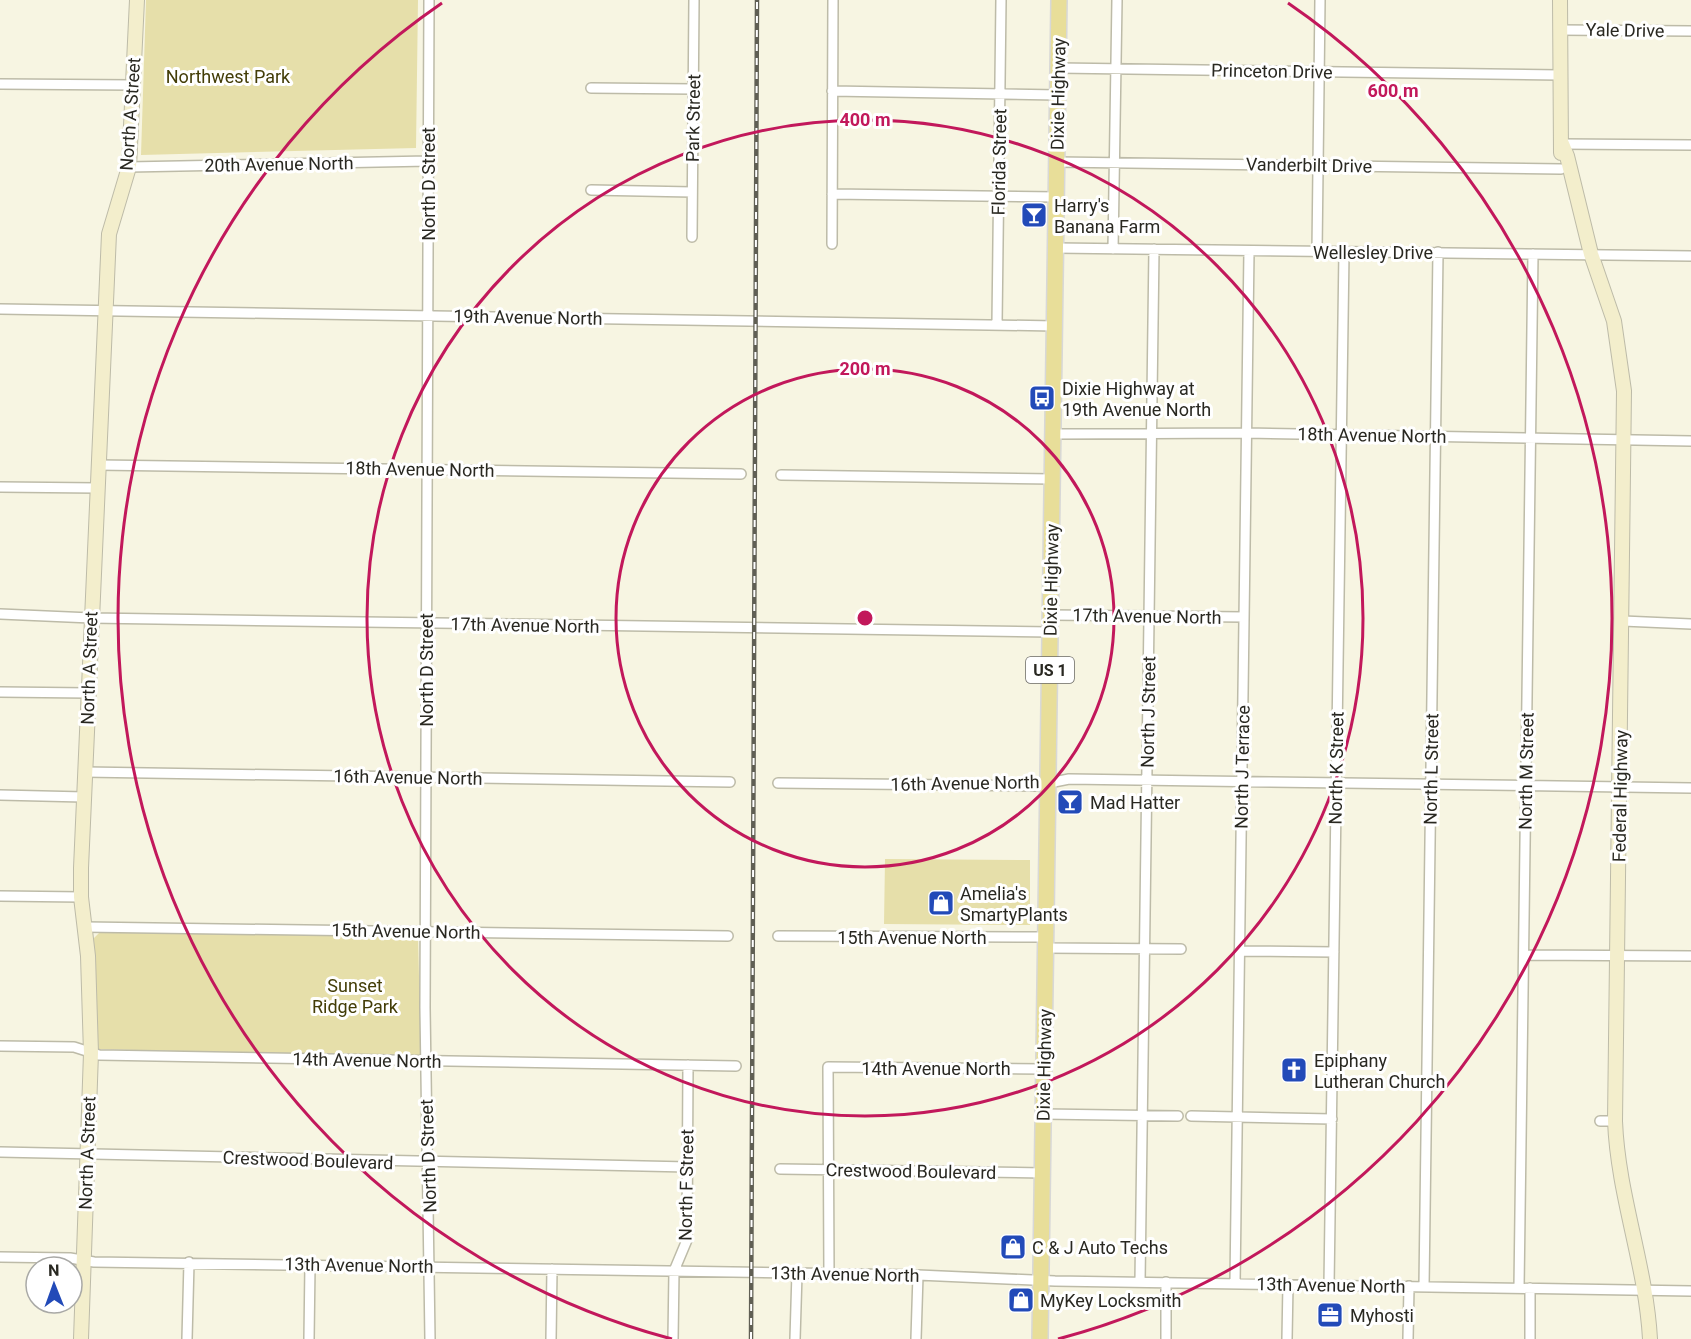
<svg xmlns="http://www.w3.org/2000/svg" width="1691" height="1339" font-family="Roboto,sans-serif">
<rect width="100%" height="100%" fill="#f7f5e2"/>
<!-- green -->
<path fill="#e6dfaa" d="M146,0H418L416,148L141,155Z
M885,859L1030,860V925L884,924Z
M100,932L418,936L421,1057L94,1049L93,939Z"/>
<g fill="none" stroke-linecap="round" stroke-linejoin="round">
<defs>
<path id="street" d="M429,0L425,1008L430,1339
M1559,30L1691,31
M1058,68L1559,75
M0,84L133,85
M591,88L693,89
M832,91L1058,95
M1562,144L1691,145
M1057,162L1561,169
M129,167L428,161
M591,190L692,192
M832,194L1057,197
M692,237L694,0
M832,244L833,0
M1056,248L1691,256
M1113,249L1117,0
M1317,252L1320,0
M0,309L1055,326
M997,324L1001,0
M1053,434L1246,433L1691,441
M98,465L741,474
M781,475L1052,479
M0,487L97,488
M0,614L91,618L1051,632
M1051,615L1244,617
M1623,621L1691,624
M0,692L88,693
M85,772L730,782
M778,783L1034,786L1069,779L1691,788
M0,795L84,797
M0,896L81,897
M85,927L728,936
M778,936L1046,937
M1046,948L1181,949
M1239,951L1334,952
M1524,955L1691,956
M0,1046L74,1047L99,1055L736,1066
M1044,1114L1178,1116
M1191,1116L1332,1119
M1600,1121H1615
M0,1152L688,1167
M780,1169L1043,1173
M0,1257L70,1258L94,1262L918,1275L1055,1281L1691,1291
M829,1273L828,1067L1044,1069
M1140,1282L1154,249
M1235,1283L1249,251
M1329,1285L1344,252
M1424,1286L1438,252
M1519,1288L1533,254
M187,1339L189,1262
M309,1339L310,1265
M551,1339L552,1269
M673,1339L674,1271L687,1240L688,1065
M795,1339L797,1273
M916,1339L918,1275
M1166,1339V1282
M1287,1339L1288,1284
M1408,1339L1409,1286
M1530,1339V1288"/>
<path id="secondary" d="M1560,0L1561,153
M1562,144L1567,156L1591,254L1614,321L1624,391L1615,1121C1618,1196 1646,1265 1650,1339
M81,1339L91,1053L88,956L81,897V868L109,234L129,167L137,0"/>
<path id="primary" d="M1040,1339L1059,0"/>
</defs>
<!-- street casing -->
<use href="#street" stroke="#bdbba8" stroke-width="12"/>
<!-- secondary casing -->
<use href="#secondary" stroke="#bdbba8" stroke-width="16"/>
<!-- primary casing -->
<use href="#primary" stroke="#d8d8d7" stroke-width="18"/>
<!-- street -->
<use href="#street" stroke="#fff" stroke-width="9"/>
<!-- secondary -->
<use href="#secondary" stroke="#f3eecc" stroke-width="14"/>
<!-- primary -->
<use href="#primary" stroke="#e8de99" stroke-width="15"/>
<defs>
<path id="rail" d="M751,1339L757,0"/>
</defs>
<!-- rail casing -->
<use href="#rail" stroke="#605f54" stroke-width="4.5"/>
<!-- rail -->
<use href="#rail" stroke="#fff" stroke-width="2" stroke-dasharray="7" stroke-linecap="butt"/>
</g>
<!-- distance rings -->
<g fill="none" stroke="#c2185b" stroke-width="3">
<circle cx="865" cy="618" r="249"/>
<circle cx="865" cy="618" r="498"/>
<path d="M672 1339A746 746 0 0 1 442 3M1288 3A746 746 0 0 1 1058 1339"/>
</g>
<!-- icons -->
<defs>
<symbol id="bar-square" viewBox="-11 -11 22 22"><rect x="-9" y="-9" width="18" height="18" rx="4" fill="#224ab8" stroke="#fff"/><path d="M-6-5H6L.8 .8V4.5H3.5V6h-7V4.5H-.8V.8Z" fill="#fff"/></symbol>
<symbol id="bus-square" viewBox="-11 -11 22 22"><rect x="-9" y="-9" width="18" height="18" rx="4" fill="#224ab8" stroke="#fff"/><path d="M-5-6H5V4H4V6H2V4H-2V6H-4V4H-5ZM-3.5-4V0h7V-4ZM-3.5 1.2v1.5H-2V1.2ZM2 1.2v1.5H3.5V1.2Z" fill="#fff"/></symbol>
<symbol id="shop-square" viewBox="-11 -11 22 22"><rect x="-9" y="-9" width="18" height="18" rx="4" fill="#224ab8" stroke="#fff"/><path d="M-5-2.5h2.3a2.7 3.5 0 0 1 5.4 0H5L5.5 6h-11ZM-1.5-2.5h3a1.5 2.3 0 0 0-3 0Z" fill="#fff"/></symbol>
<symbol id="church-square" viewBox="-11 -11 22 22"><rect x="-9" y="-9" width="18" height="18" rx="4" fill="#224ab8" stroke="#fff"/><path d="M-1.2-6h2.4v3.5h3.3v2.4h-3.3V6h-2.4V-.1h-3.3v-2.4h3.3Z" fill="#fff"/></symbol>
<symbol id="office-square" viewBox="-11 -11 22 22"><rect x="-9" y="-9" width="18" height="18" rx="4" fill="#224ab8" stroke="#fff"/><path d="M-6-3h4V-5.5h4V-3h4V5H-6ZM-1-4.5V-3h2v-1.5ZM-6 0V1H6V0Z" fill="#fff"/></symbol>
</defs>
<g fill-rule="evenodd">
<use href="#bar-square" x="1019" y="200" width="30" height="30"/>
<use href="#bus-square" x="1027" y="383" width="30" height="30"/>
<use href="#bar-square" x="1055" y="787" width="30" height="30"/>
<use href="#shop-square" x="926" y="888" width="30" height="30"/>
<use href="#church-square" x="1279" y="1055" width="30" height="30"/>
<use href="#shop-square" x="998" y="1232" width="30" height="30"/>
<use href="#shop-square" x="1006" y="1285" width="30" height="30"/>
<use href="#office-square" x="1315" y="1300" width="30" height="30"/>
</g>
<g text-anchor="middle" dominant-baseline="central" stroke-width="6" stroke-linejoin="round" paint-order="stroke">
<!-- shield labels -->
<rect fill="#fff" stroke="#696864" stroke-width="1.5" x="1026" y="657" width="48" height="26" rx="4.5"/>
<g font-size="16" font-weight="bold" fill="#292821">
<text x="1050" y="670">US 1</text>
</g>
<!-- street labels -->
<g font-size="18" fill="#292821" stroke="#fff">
<text transform="translate(1625 30) rotate(1)">Yale Drive</text>
<text transform="translate(1272 71) rotate(1)">Princeton Drive</text>
<text transform="translate(1058 94) rotate(-89)">Dixie Highway</text>
<text transform="translate(130 114) rotate(-86)">North A Street</text>
<text transform="translate(693 118) rotate(-89)">Park Street</text>
<text transform="translate(999 162) rotate(-89)">Florida Street</text>
<text transform="translate(279 164) rotate(-1)">20th Avenue North</text>
<text transform="translate(1309 165) rotate(1)">Vanderbilt Drive</text>
<text transform="translate(428 184) rotate(-90)">North D Street</text>
<text x="1373" y="252">Wellesley Drive</text>
<text transform="translate(528 317) rotate(1)">19th Avenue North</text>
<text transform="translate(1372 435) rotate(1)">18th Avenue North</text>
<text transform="translate(420 469) rotate(1)">18th Avenue North</text>
<text transform="translate(1051 580) rotate(-89)">Dixie Highway</text>
<text transform="translate(1147 616) rotate(1)">17th Avenue North</text>
<text transform="translate(525 625) rotate(1)">17th Avenue North</text>
<text transform="translate(89 668) rotate(-88)">North A Street</text>
<text transform="translate(426 670) rotate(-90)">North D Street</text>
<text transform="translate(1148 712) rotate(-89)">North J Street</text>
<text transform="translate(1242 767) rotate(-89)">North J Terrace</text>
<text transform="translate(1336 768) rotate(-89)">North K Street</text>
<text transform="translate(1431 769) rotate(-89)">North L Street</text>
<text transform="translate(1526 771) rotate(-89)">North M Street</text>
<text transform="translate(408 777) rotate(1)">16th Avenue North</text>
<text transform="translate(965 783) rotate(-1)">16th Avenue North</text>
<text transform="translate(1620 796) rotate(-89)">Federal Highway</text>
<text transform="translate(406 931) rotate(1)">15th Avenue North</text>
<text x="912" y="937">15th Avenue North</text>
<text transform="translate(367 1060) rotate(1)">14th Avenue North</text>
<text transform="translate(1044 1065) rotate(-89)">Dixie Highway</text>
<text x="936" y="1068">14th Avenue North</text>
<text transform="translate(87 1153) rotate(-88)">North A Street</text>
<text transform="translate(428 1156) rotate(-92)">North D Street</text>
<text transform="translate(308 1160) rotate(2)">Crestwood Boulevard</text>
<text transform="translate(911 1171) rotate(1)">Crestwood Boulevard</text>
<text transform="translate(686 1185) rotate(-89)">North F Street</text>
<text transform="translate(359 1265) rotate(1)">13th Avenue North</text>
<text transform="translate(845 1274) rotate(1)">13th Avenue North</text>
<text transform="translate(1331 1285) rotate(1)">13th Avenue North</text>
</g>
<!-- park labels -->
<g font-size="18" fill="#433d07" stroke="#fff">
<text x="228" y="76">Northwest Park</text>
<text x="355" y="985">Sunset<tspan x="355" dy="21">Ridge Park</tspan></text>
</g>
<!-- poi labels -->
<g font-size="18" fill="#292821" stroke="#fff" text-anchor="start">
<text x="1054" y="205">Harry's<tspan x="1054" dy="21">Banana Farm</tspan></text>
<text x="1062" y="388">Dixie Highway at<tspan x="1062" dy="21">19th Avenue North</tspan></text>
<text x="1090" y="802">Mad Hatter</text>
<text x="960" y="893">Amelia's<tspan x="960" dy="21">SmartyPlants</tspan></text>
<text x="1314" y="1060">Epiphany<tspan x="1314" dy="21">Lutheran Church</tspan></text>
<text x="1032" y="1247">C &amp; J Auto Techs</text>
<text x="1040" y="1300">MyKey Locksmith</text>
<text x="1350" y="1315">Myhosti</text>
</g>
</g>
<circle cx="865" cy="618" r="9" fill="#c2185b" stroke="#fff" stroke-width="3"/>
<g font-size="18" text-anchor="middle" font-weight="bold" fill="#c2185b" stroke="#fff" stroke-width="6" stroke-linejoin="round" paint-order="stroke">
<text x="1393" y="97">600 m</text>
<text x="865" y="126">400 m</text>
<text x="865" y="375">200 m</text>
</g>
<!-- north arrow -->
<g transform="translate(54 1285) rotate(359)"><circle r="28" fill="#ffffff" stroke="#a9a9a6" stroke-width="1.5"/>
<path d="M0-4.5L10 22L0 15L-10 22Z" fill="#224ab8"/>
<text y="-9" font-size="16" font-weight="bold" text-anchor="middle" fill="#292821">N</text>
</g>
</svg>
